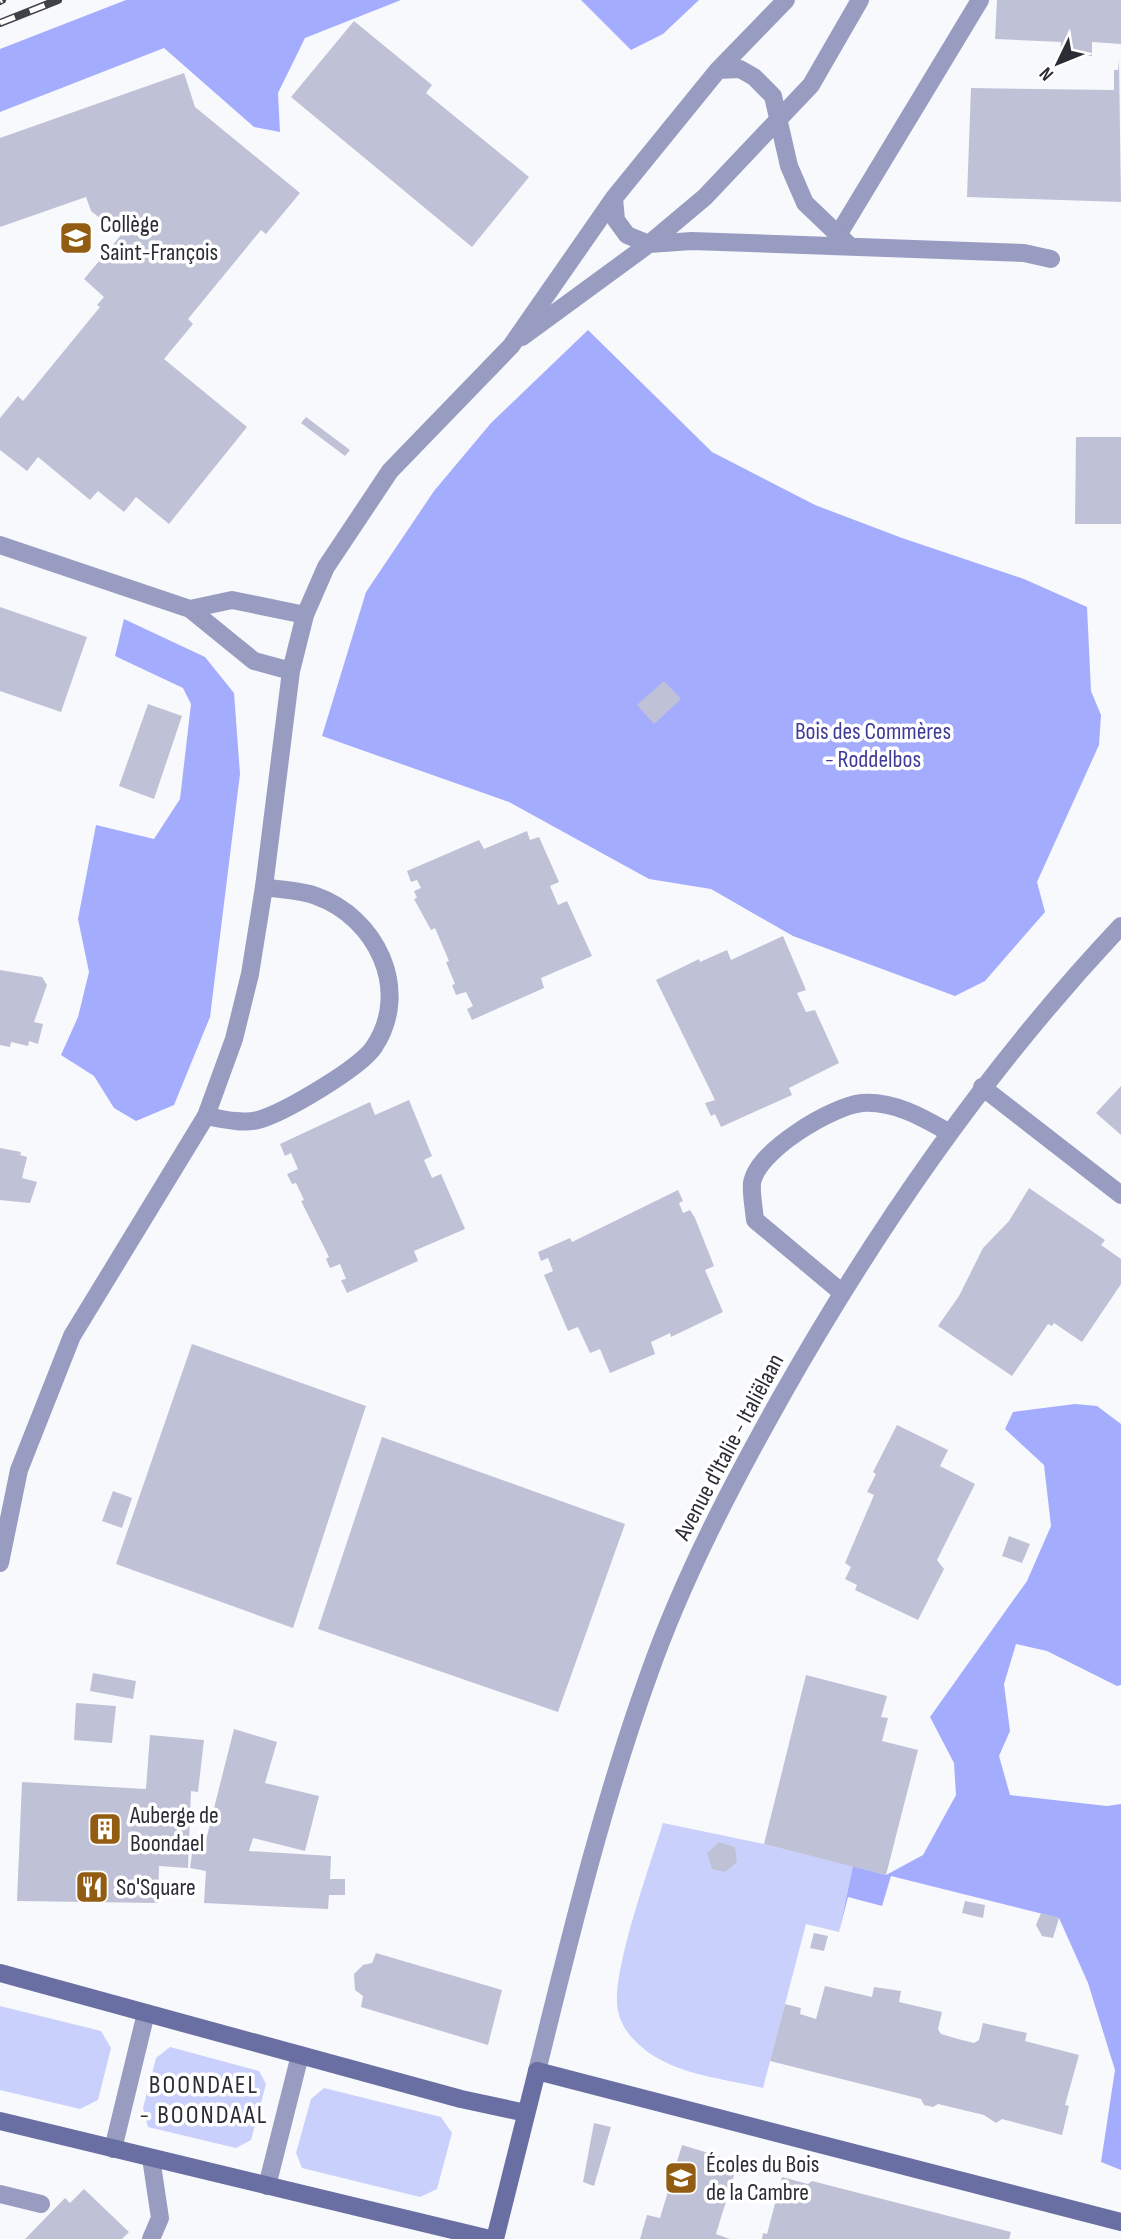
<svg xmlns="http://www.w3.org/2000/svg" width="1121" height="2239" font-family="'Sofia Sans Condensed',sans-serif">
<rect width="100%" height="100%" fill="#f8f9fd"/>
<!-- green -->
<path fill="#cad0fc" d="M663,1823L764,1844L853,1866L839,1932L806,1924L763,2088C730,2080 689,2076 659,2059C641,2049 622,2032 618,2011C610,1975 651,1863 663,1823Z
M0,2006L101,2031L111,2048L98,2100L80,2109L0,2090Z
M170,2047L259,2071L266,2084L251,2140L236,2148L148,2127L143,2108L156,2058Z
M324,2088L441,2117L452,2133L437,2189L420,2197L302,2168L296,2153L311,2099Z"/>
<!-- forest -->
<path fill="#a4acfd" d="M126,0H401L305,38L278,93L280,132L254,127L164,48L0,112V49Z
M581,0H699L663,34L631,50Z
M588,330L712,452L815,505L902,538L1024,579L1087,607L1091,691L1101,715L1099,745L1037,882L1045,912L985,981L955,996L793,936L711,889L649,879L509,802L322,736L366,592L434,491L491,423Z
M124,619L205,657L234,693L240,774L210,1017L174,1105L136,1121L114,1108L94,1076L61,1055L78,1017L89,972L78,919L96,825L154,839L180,799L191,704L183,688L115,656Z
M1075,1404L1097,1406L1121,1424V1685L1117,1686L1047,1651L1016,1644L1004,1684L1010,1731L999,1756L1010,1795L1107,1806L1121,1804V2170L1101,2162L1115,2070L1088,1983L1059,1918L891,1876L882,1906L848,1897L839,1932L853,1866L886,1875L923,1855L956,1795L954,1763L930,1717L1027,1581L1051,1526L1044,1465L1005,1429L1013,1412Z"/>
<!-- building -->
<path fill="#bfc2d7" d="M997,0H1121V44L1092,42V56L1060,55L1061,42L995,39Z
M354,21L432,85L426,93L529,177L472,247L291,97Z
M1119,60L1121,202L967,197L971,88L1114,90V70H1118Z
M184,73L195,107L300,193L266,234L261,230L188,319L193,324L164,359L247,427L169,524L136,497L124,512L98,491L90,500L38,457L27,471L0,450V418L18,396L23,401L100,307L97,305L104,297L84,279L121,235L91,211L86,197L0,227V138Z
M306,417L350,450L345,456L301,423Z
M1076,437H1121V524H1075Z
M0,607L87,637L61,712L0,691Z
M664,681L681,699L654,724L637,705Z
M148,704L182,716L154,799L119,786Z
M527,831L530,840L539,837L559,882L550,886L558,905L567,901L592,956L541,978L544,988L472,1020L467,1009L473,1006L466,992L456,995L452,985L455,984L446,962L449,961L435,928L431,930L414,899L417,898L414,891L421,888L417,880L411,882L407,871L479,840L484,849Z
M783,936L806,990L797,993L806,1012L815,1010L839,1063L789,1088L792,1095L721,1127L715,1114L711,1116L705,1103L715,1100L656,980L699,959L700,962L727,950L731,960Z
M0,970L42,977L47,985L34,1022L43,1024L38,1044L29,1041L28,1046L11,1042L10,1047L0,1045Z
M1121,1086V1135L1096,1113Z
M409,1100L432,1156L424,1160L432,1178L441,1174L465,1229L414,1251L418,1261L347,1293L341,1280L346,1279L340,1264L330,1268L326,1259L329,1257L301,1201L304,1200L296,1183L292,1184L287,1174L298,1169L291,1153L285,1156L280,1144L370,1102L375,1115Z
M0,1148L21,1152L20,1155L27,1157L22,1178L37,1182L30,1203L0,1200Z
M1029,1188L1105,1240L1101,1245L1121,1259V1284L1082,1342L1054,1323L1052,1326L1048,1324L1012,1376L938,1326L959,1296L983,1248L1009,1221Z
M678,1190L683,1201L679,1203L683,1213L690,1210L695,1218L714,1266L705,1270L723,1312L671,1337L670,1333L651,1342L655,1354L610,1373L600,1349L590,1353L578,1327L568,1331L544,1275L553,1271L548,1258L541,1261L538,1252L570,1238L572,1242Z
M192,1344L366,1406L293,1628L116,1564Z
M897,1425L948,1450L940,1466L975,1484L937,1560L944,1569L918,1620L855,1590L857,1585L845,1579L851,1567L845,1563L874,1495L867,1492L876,1474L873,1472Z
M382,1437L625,1524L558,1712L318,1629Z
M113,1491L132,1498L122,1528L102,1521Z
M1009,1536L1030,1544L1022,1563L1002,1556Z
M93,1673L136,1681L133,1699L90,1691Z
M806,1675L887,1696L881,1717L888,1718L882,1741L918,1750L886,1875L764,1844Z
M76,1703L116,1706L112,1743L74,1740Z
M234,1729L277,1742L265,1783L319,1796L305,1851L253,1838L249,1851L331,1856L330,1879H345V1895H329L328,1909L204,1903L206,1871L190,1868L194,1839L206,1840Z
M150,1735L204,1740L198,1792L191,1791L188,1868L159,1866L158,1903L17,1901L22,1782L146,1789Z
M719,1842L735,1847L737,1862L725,1872L712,1869L707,1853Z
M965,1901L985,1905L983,1918L962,1913Z
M1041,1913L1059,1918L1053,1938L1042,1936L1036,1925Z
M814,1933L828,1936L824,1951L810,1948Z
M376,1953L502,1990L488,2045L361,2007L363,1996L355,1990L354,1974L363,1965L372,1963Z
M825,1986L872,1997L874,1987L901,1991L899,2002L942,2012L938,2029L941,2034L958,2039L974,2043L979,2040L983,2023L1027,2033L1025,2041L1079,2055L1065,2105L1069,2106L1062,2135L1002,2119L996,2123L984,2115L938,2104L933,2107L924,2105L921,2099L770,2061L785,2004L801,2008L800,2014L816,2019Z
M594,2123L611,2127L594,2186L583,2182Z
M682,2145L738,2162L716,2234L730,2239H640L647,2215L660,2218Z
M782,2177L808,2184L812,2181L1011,2232L1009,2239H762L763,2233L767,2234Z
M84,2189L129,2232L122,2239H25L65,2198L70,2203Z"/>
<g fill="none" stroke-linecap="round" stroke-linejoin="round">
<!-- lane -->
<path stroke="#989cc0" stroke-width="18" d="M838,235L980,0
M982,1087L1121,1195
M206,1116C222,1119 242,1124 258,1120C284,1113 360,1068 374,1047C412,990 376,917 316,896C301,890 280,890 264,887
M840,1291L755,1220C754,1209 751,1194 752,1183C757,1151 832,1106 862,1103C894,1101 922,1117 948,1132
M151,2158L160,2218L151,2239
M0,2194L41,2204"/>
<!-- street -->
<path stroke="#989cc0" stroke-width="18" d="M718,70L740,69L754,77L773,96L789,166L805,203L849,245
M614,198L616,220L627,235L649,244L692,241L1024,253L1051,259
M522,337L649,244L705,197L811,85L860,0
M0,545L190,609L254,661L291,671
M190,609L232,600L305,615
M0,1563L19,1470L72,1336L206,1116L234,1039L250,974L264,887L291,671L305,615L326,567L390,471L511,346L614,198L718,70L786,0
M537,2071C570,1938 602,1804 649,1674C683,1578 731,1486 781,1397C877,1227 987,1068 1121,926
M113,2149L146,2013
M267,2186L300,2055"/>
<!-- secondary -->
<path stroke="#6a6fa3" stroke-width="18" d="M0,1973L461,2099L526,2113
M0,2121L490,2239
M495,2239L537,2071L1121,2222"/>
<defs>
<path id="rail" d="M0,1L2,0
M0,23L58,0"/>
</defs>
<!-- rail casing -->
<use href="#rail" stroke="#404149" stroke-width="8"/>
<!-- rail -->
<use href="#rail" stroke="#fff" stroke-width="5" stroke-dasharray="16" stroke-linecap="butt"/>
</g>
<!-- icons -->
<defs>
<symbol id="school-square" viewBox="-11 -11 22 22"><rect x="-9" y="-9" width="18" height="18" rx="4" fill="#925d12" stroke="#fff"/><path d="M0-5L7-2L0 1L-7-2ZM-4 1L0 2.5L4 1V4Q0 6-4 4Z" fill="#fff"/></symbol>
<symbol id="building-square" viewBox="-11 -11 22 22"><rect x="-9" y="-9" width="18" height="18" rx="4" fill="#925d12" stroke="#fff"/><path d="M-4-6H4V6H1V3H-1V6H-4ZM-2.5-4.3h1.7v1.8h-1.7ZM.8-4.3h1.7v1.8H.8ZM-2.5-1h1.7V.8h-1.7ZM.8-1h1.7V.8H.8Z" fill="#fff"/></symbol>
<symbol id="restaurant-square" viewBox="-11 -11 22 22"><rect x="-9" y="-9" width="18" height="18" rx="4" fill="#925d12" stroke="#fff"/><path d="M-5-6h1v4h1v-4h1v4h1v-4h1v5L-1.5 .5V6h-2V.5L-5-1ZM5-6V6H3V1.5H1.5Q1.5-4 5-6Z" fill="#fff"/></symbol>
</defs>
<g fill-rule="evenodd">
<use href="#school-square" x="57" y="219" width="38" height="38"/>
<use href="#building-square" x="86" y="1810" width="38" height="38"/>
<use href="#restaurant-square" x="73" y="1868" width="38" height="38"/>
<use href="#school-square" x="662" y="2159" width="38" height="38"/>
</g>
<g text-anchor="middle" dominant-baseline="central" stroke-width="7" stroke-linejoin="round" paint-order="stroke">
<!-- poi labels -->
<g font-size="24" fill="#2b2c34" stroke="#fff" text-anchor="start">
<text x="100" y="224">Collège<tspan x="100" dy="28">Saint-François</tspan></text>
<text x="130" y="1815">Auberge de<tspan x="130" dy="28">Boondael</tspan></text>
<text x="116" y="1887">So'Square</text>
<text x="706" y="2164">Écoles du Bois<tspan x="706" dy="28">de la Cambre</tspan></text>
</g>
<!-- park labels -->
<g font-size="24" fill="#3e3b98" stroke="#fff">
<text x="873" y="731">Bois des Commères<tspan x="873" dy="28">- Roddelbos</tspan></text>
</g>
<!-- street labels -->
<g font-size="24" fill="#2b2c34" stroke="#fff">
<text transform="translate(729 1447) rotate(-62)">Avenue d'Italie - Italiëlaan</text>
</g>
<!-- neighbourhood labels -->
<g font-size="26" letter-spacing="2" fill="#2b2c34" stroke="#fff">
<text x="204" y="2085">BOONDAEL<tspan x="204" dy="30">- BOONDAAL</tspan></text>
</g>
</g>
<!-- north arrow -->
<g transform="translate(1058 63) rotate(227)" stroke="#ffffff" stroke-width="5" paint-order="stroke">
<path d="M0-5L12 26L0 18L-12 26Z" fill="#2b2c34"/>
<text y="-10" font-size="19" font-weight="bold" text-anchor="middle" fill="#2b2c34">N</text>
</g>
</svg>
